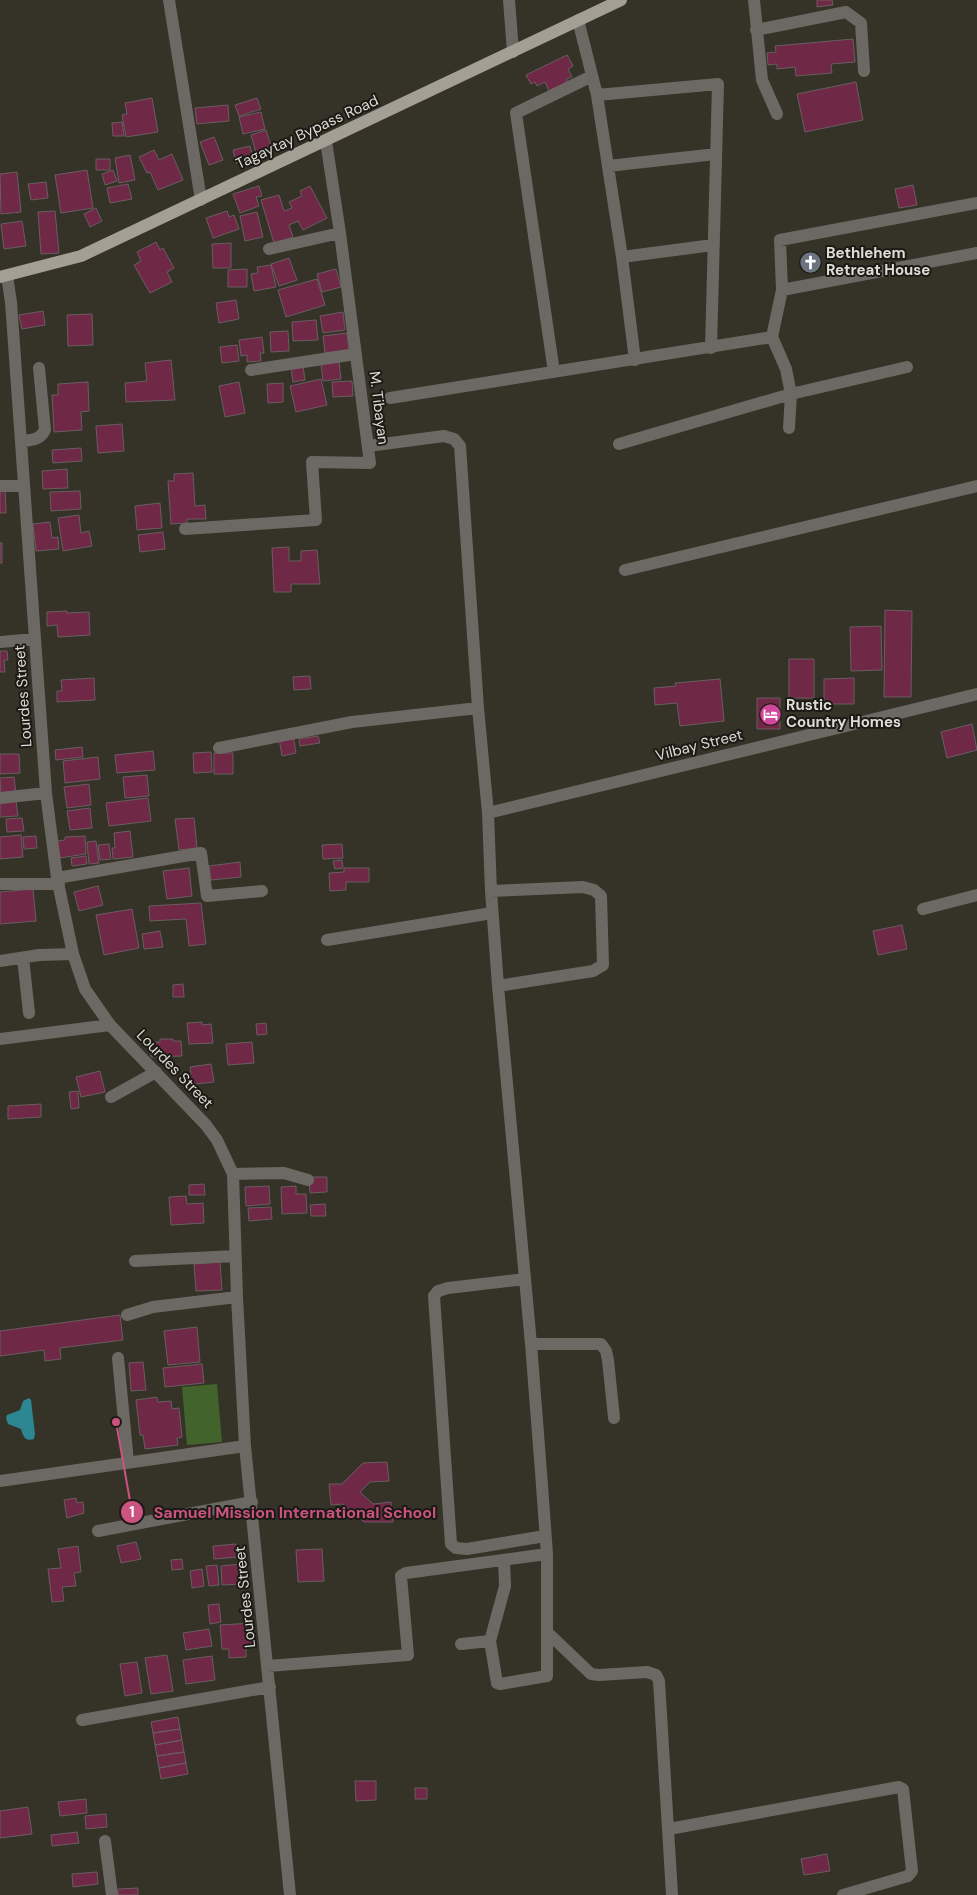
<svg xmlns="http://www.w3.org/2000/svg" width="977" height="1895" font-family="'DM Sans',sans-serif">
<rect width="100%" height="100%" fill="#353227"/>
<!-- green -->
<path fill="#43632c" d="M217,1384L222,1442L187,1445L182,1387Z"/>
<!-- water -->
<path fill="#2c8792" d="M29,1398L31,1400L35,1434L34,1439C25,1442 23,1436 21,1429L8,1424L6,1418L7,1415L20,1410L23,1401Z"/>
<!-- building -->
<path fill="#6f2947" stroke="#6a5d61" d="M817,0H832L833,5L817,7Z
M853,39L855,62L831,64L832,73L796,76L795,67L777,69V64L768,65L767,53L776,52L775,46Z
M567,55L573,66L568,69L572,77L566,79L568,82L549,91L545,82L537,86L535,82L531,84L526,75Z
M856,82L863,120L805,132L797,94Z
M152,98L158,132L126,137L122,115L127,114L125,103Z
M257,98L261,109L239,116L235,105Z
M228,105L229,121L197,124L195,108Z
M261,112L265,129L243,134L239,117Z
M122,122L124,136H113L112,123Z
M266,130L273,152L257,156L251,135Z
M214,137L223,160L209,165L200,142Z
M250,146L253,158L236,163L233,150Z
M154,150L159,160L172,154L183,180L158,190L150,172L147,173L139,157Z
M130,155L135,180L119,183L115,158Z
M96,159H110V170H96Z
M87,170L93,208L61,213L55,175Z
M113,170L117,181L105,185L102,174Z
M17,172L21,212L1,214L0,174Z
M46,182L48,198L31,200L28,184Z
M128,184L132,199L110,203L107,188Z
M913,185L917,205L899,208L895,189Z
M259,186L262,196L256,197L259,206L240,213L233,194Z
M310,186L327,218L303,230L298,221L289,225L293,237L274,243L261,200L279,195L284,211L292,208L289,202L302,196L300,191Z
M96,208L102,221L90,227L84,214Z
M55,211L59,253L41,254L38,212Z
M227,211L229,217L234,215L239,229L213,238L206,218Z
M257,212L263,237L245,241L240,216Z
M22,221L26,246L4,249L1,224Z
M156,242L160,250L163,248L174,268L167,272L172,282L150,293L134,265L141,261L137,252Z
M231,243V268H213L212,244Z
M289,258L297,280L279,286L271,264Z
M271,265L276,287L254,291L251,274L258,273L257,267Z
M247,269V287H228V270Z
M336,269L341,287L322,292L317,274Z
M317,279L325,305L286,317L278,290Z
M236,300L239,319L219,323L216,303Z
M43,311L45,325L22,329L19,315Z
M343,312L345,330L323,333L320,316Z
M92,314L93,345L68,346L67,315Z
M316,320L318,340L293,341L292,322Z
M288,331L289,351L271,352L270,332Z
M347,333L349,350L325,353L323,336Z
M262,337L264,353H260L261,361L247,362V355L241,356L239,340Z
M237,345L239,361L222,363L220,347Z
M171,360L175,400L126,402L125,383L147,381L145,363Z
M339,362L341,379L323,381L321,364Z
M303,366L305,380L293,382L291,368Z
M321,379L327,405L296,412L290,386Z
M352,381L353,396L333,397L332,382Z
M88,382L89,411L81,412L82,430L54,432L52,395H58V384Z
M239,382L245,413L225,417L219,386Z
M283,383V402L268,403L267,384Z
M122,424L124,451L98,453L96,426Z
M81,448L82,461L53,463L52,450Z
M67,469L68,488L43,489L42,471Z
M193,473L195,506L205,505L206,519H187V523L171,524L168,481H174V474Z
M0,489H5L6,513H0Z
M80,491L81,509L51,511L50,492Z
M160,503L162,528L137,530L135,506Z
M79,515L81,533L89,531L92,546L63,551L58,518Z
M50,522L52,538L58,537L59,549L36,551L33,524Z
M163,532L165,549L140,552L138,535Z
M0,543H2V563H0Z
M289,547V561H301V551L317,550L320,584H291V592H274L272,548Z
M885,610L912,611L911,697H884Z
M67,611V613L89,612L90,635L58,637L57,625L47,626V612Z
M881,626L882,670L851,671L850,627Z
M0,651H7L8,660H4L5,672H0Z
M789,659H814V698H789Z
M310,676L311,689L294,690L293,677Z
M94,678L95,700L57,702V691H62L61,680Z
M854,678V704H824V679Z
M720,679L724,721L680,726L677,703L655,705L654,688L676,686L675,683Z
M757,698H780V729H757Z
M972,724L977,750L947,758L941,732Z
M293,735L296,753L282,756L279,738Z
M318,736L320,743L300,746L299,739Z
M82,747L83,757L56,760L55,750Z
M153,751L155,770L117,773L115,755Z
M211,752L212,772L194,773L193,753Z
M214,753H233V774H214Z
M0,754H19L20,773L0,774Z
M98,757L100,779L65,783L63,761Z
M147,775L149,796L125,798L123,777Z
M14,777L16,794L1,795L0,778Z
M89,784L91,805L67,808L64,787Z
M148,798L151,821L109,826L106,803Z
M16,800L18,816L0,817V802Z
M90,808L92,828L70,830L67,811Z
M22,818L24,831L7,832L6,819Z
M194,818L197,848L179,850L175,819Z
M130,831L133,857L113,859L112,848H115L114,833Z
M21,835L23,857L0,859V837Z
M36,836L37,848L24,849L23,837Z
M85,836L86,854L59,858L57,841L65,840V837Z
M96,841L99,863L89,864L87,842Z
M109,844L111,859L100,860L98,845Z
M342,844L343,858L323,859L322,845Z
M86,856L87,864L72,866L71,858Z
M342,860L343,868L335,869L333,861Z
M240,862L241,877L211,880L209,866Z
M189,868L192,896L167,899L163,871Z
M344,868H369V882H346V890L330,891L329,873L344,872Z
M98,886L103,905L79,911L74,892Z
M33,889L36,921L0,924V892Z
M201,903L206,944L189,946L186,919L150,921L149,906Z
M132,909L139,948L104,955L96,915Z
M902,925L907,949L878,955L873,931Z
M160,931L163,947L144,949L142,934Z
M183,984L184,997H173V985Z
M202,1022V1025L211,1024L213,1043L189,1044L187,1023Z
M266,1023L267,1034L257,1035L256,1024Z
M160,1039H173V1041H181L182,1056L151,1057V1042H160Z
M252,1042L254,1063L228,1065L226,1044Z
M211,1064L214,1082L186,1085L185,1075L191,1074L190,1067Z
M100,1071L105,1092L81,1097L76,1077Z
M78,1091L79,1108L71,1109L69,1092Z
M41,1104V1117L8,1119V1106Z
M309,1177H327V1192L310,1193Z
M204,1184L205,1195H189V1185Z
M269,1186L270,1204L246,1206L245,1187Z
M296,1186V1194H306L307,1213L282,1214L281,1187Z
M186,1196L187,1204L203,1203L204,1223L171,1225L169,1197Z
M325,1204L326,1216H311L310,1205Z
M271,1207L272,1219L249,1221L248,1208Z
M220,1262L222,1290L196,1291L194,1264Z
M120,1315L123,1340L60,1348L61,1359L45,1361L44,1350L0,1356V1331Z
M197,1327L200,1362L168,1365L164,1331Z
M143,1362L146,1390L131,1391L129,1363Z
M202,1364L204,1383L165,1387L163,1368Z
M157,1397L158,1402L171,1401L172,1409L179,1408L182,1437L177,1438L178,1445L145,1449L143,1435H140L136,1400Z
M387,1462L389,1481L370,1482L360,1492L373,1504L391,1502L393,1522H364L343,1504L331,1505L329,1484H342L363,1463Z
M76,1498L77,1503L83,1502L84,1513L67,1518L64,1500Z
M136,1542L141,1559L121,1563L117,1546Z
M236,1544L238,1557L214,1559L213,1546Z
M78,1546L81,1572L74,1573L76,1586L62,1587L64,1601L52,1602L48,1569L61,1568L58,1549Z
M322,1549L324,1581L298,1582L296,1550Z
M182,1559L183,1569L172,1570L171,1560Z
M240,1564L241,1584L222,1585L221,1566Z
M217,1565L219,1585L209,1586L206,1566Z
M202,1569L204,1586L192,1588L190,1571Z
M219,1604L221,1622L210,1624L208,1605Z
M253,1623L254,1647L246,1648V1657L229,1658V1649H222L220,1625Z
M209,1629L212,1646L186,1650L183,1633Z
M167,1655L173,1691L151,1694L145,1658Z
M212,1656L215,1680L186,1684L183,1660Z
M137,1662L142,1693L125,1696L120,1664Z
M178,1717L180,1729L153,1733L151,1722Z
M180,1729L182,1740L155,1745L153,1733Z
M182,1740L184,1752L157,1756L155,1745Z
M184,1752L186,1763L159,1768L157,1756Z
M186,1763L188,1774L161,1779L159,1768Z
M355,1781H376V1800L356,1801Z
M415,1788H427V1799H415Z
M86,1799L87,1813L60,1816L58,1802Z
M28,1807L32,1834L0,1838V1811Z
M106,1814L107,1827L86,1829L85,1816Z
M77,1832L79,1843L52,1846L51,1835Z
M827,1854L830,1871L804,1875L801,1859Z
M97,1872L98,1884L73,1887L72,1874Z
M138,1888V1895H118V1889Z"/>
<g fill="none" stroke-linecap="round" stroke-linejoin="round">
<!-- minor -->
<path stroke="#6c6964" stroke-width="12" d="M169,0L201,200
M509,0L513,52
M754,0L762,80L777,114
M578,20L597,95L622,257L635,360
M756,30L846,12L861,23L864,71
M597,95L718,84L711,348
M608,166L716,154
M269,249L340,233
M622,257L713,245
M7,276L11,302L46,793L57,878L73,954L85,989L110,1025L206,1125L217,1140L233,1174L237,1297L245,1446L290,1895
M782,290L977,253
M251,370L356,354
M554,372L516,113L592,76
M390,398L772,337
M789,428L791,394L786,369L772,337L782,290L780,240L977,203
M21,441C32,440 40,440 45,430L39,368
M619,444L791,394L907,367
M368,446L444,436L454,439L460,446L478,708L488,813L491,891L498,986L531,1344L541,1472L547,1554V1676L500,1684L497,1683L490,1641L505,1586L504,1560
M0,486H24
M185,529L316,520L312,462L370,463L340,233L326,141
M625,570L977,486
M0,642L35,639
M219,748L352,722L478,708
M0,798L46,793
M488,813L977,694
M57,878L201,853L207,896L262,891
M0,884H59
M491,891L583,887L594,890L601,896L603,965L593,971L498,986
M923,909L977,895
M327,940L492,913
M23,958L29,1013
M0,961L39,955L73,954
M0,1039L110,1025
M111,1097L156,1072
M233,1174L284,1173L308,1180
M135,1261L235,1256
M525,1279L448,1288L438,1291L434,1296L451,1544L456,1548L467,1549L545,1536
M127,1315L153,1307L237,1297
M531,1344H601L606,1351L608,1360L614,1418
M118,1358L128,1462
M0,1481L245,1446
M98,1531L252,1502
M547,1632L591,1674L599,1675L647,1672L656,1675L659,1681L672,1895
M461,1644L490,1641
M268,1666L408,1655L401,1576L406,1573L547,1554
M82,1720L270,1687
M669,1829L899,1787L903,1789L912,1871L908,1876L843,1895
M105,1841L112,1895"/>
<!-- major -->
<path stroke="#a49f94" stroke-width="12" d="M0,277L81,256L621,0"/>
</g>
<!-- icons -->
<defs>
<symbol id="church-disc" viewBox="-11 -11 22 22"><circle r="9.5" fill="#6b7280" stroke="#1b1a15"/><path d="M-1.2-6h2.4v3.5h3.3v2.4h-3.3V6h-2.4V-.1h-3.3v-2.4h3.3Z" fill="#fff"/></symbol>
<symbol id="hotel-disc" viewBox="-11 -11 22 22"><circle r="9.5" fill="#d1479c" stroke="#1b1a15"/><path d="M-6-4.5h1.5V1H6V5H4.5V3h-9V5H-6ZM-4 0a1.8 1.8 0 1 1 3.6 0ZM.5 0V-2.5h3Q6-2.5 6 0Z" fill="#fff"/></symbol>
</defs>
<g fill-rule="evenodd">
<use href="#church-disc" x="798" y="250" width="25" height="25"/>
<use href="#hotel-disc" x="758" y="702" width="25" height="25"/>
</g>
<g text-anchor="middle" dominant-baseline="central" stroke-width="4" stroke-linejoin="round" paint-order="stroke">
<!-- street labels -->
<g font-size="15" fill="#dddcd5" stroke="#1b1a15">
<text transform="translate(307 132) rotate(-25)">Tagaytay Bypass Road</text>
<text transform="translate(379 408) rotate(83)">M. Tibayan</text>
<text transform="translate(23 696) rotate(-94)">Lourdes Street</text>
<text transform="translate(699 745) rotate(-14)">Vilbay Street</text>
<text transform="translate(175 1069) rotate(46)">Lourdes Street</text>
<text transform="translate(245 1597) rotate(-96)">Lourdes Street</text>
</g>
<!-- poi labels -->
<g font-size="15" font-weight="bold" fill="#dddcd5" stroke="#1b1a15" text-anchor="start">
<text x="826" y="253">Bethlehem<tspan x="826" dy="17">Retreat House</tspan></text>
<text x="786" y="705">Rustic<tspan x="786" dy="17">Country Homes</tspan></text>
</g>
</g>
<!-- callouts -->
<path fill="none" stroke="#ca5380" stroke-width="2" d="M116 1422L132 1512"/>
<g fill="#ca5380" stroke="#1b1a15" stroke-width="2">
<circle cx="116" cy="1422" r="5"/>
<circle cx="132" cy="1512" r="12"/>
</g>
<g font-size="15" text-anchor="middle" font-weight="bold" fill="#fff">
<text x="132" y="1517">1</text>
</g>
<g font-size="16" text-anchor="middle" font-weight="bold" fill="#ca5380" stroke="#1b1a15" stroke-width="4" stroke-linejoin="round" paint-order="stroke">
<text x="295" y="1518">Samuel Mission International School</text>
</g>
</svg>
